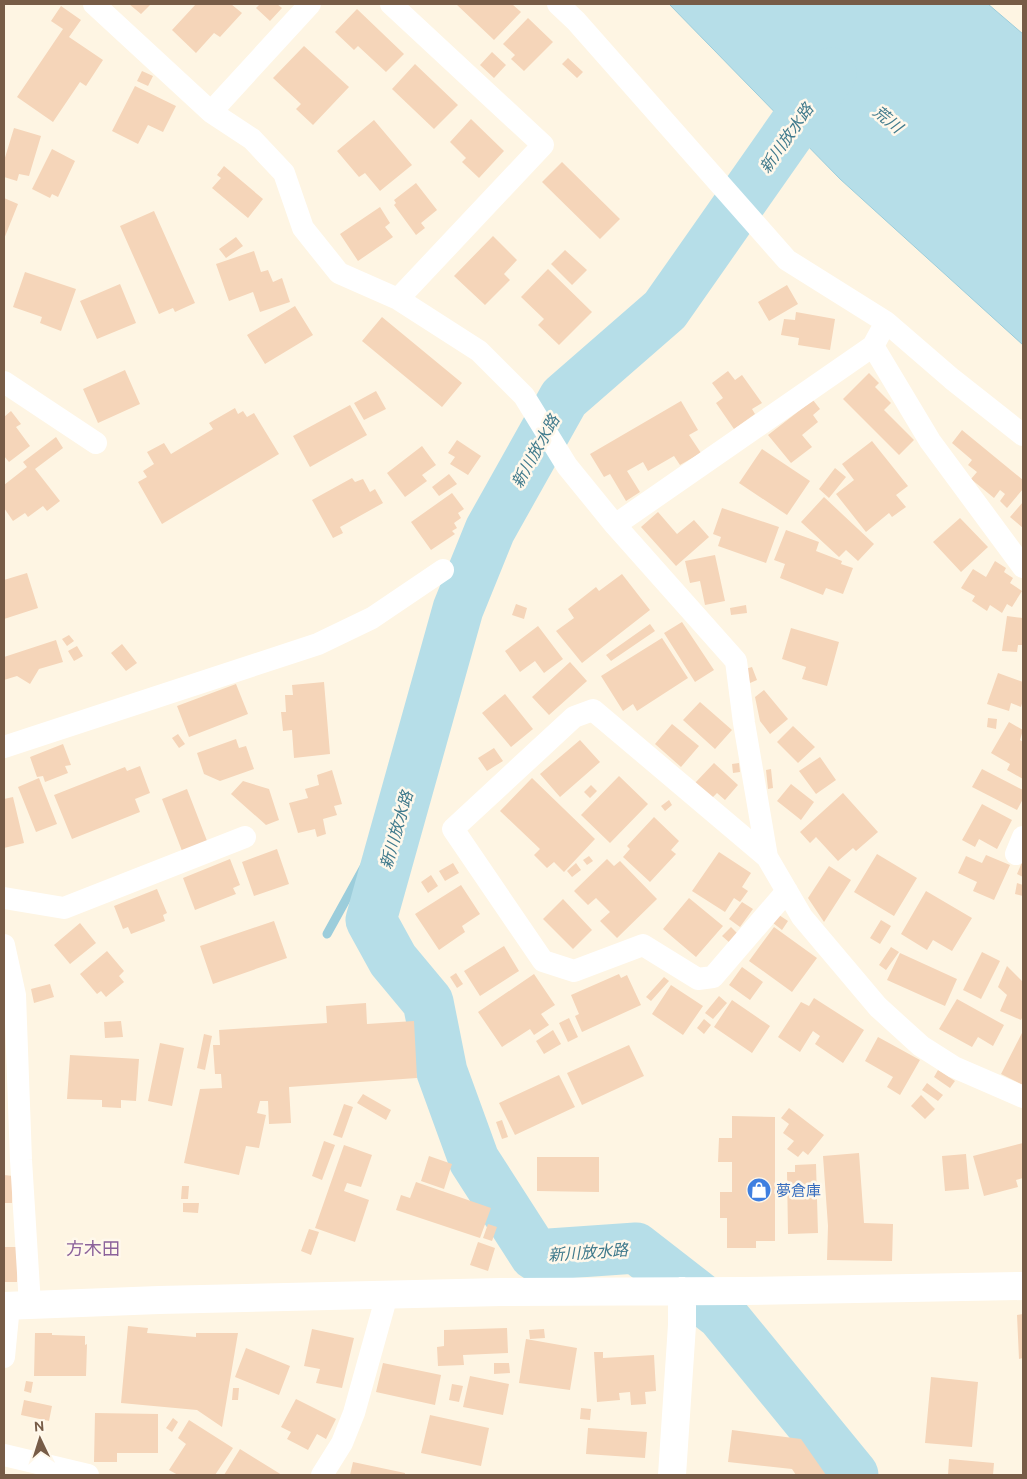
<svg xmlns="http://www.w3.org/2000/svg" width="1027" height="1479" font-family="Ubuntu,'Noto Sans JP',sans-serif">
<rect width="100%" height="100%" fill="#fef5e3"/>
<!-- water -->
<path fill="#b6dee8" stroke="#9ccddb" d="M669,4H988L1023,34V345L840,179Z"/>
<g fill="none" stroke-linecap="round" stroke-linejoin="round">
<!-- stream -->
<path stroke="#9ccddb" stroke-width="9" d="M327,934L369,858L393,845"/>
<!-- river -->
<path stroke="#b6dee8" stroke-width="51" d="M831,73L665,310L564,398L490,530L458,609L371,920L393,960L428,1002L442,1072L474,1160L535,1255L636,1248L722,1315L853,1475"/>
</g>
<!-- building -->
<path fill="#f5d5b9" d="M129,4H151L141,14Z
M196,4H231L242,13L220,37L214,33L196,53L172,30Z
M260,4H277L282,8L270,21L256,8Z
M456,4H512L521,12L494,40Z
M61,6L81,20L69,37L103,60L86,86L80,82L53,122L17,97L63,29L51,21Z
M357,9L404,54L386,72L358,46L354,50L335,32Z
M528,18L553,42L524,71L511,59L515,55L503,44Z
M304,46L349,87L313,125L296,109L301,104L273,78Z
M492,52L506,65L494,78L480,65Z
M568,58L583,72L577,78L562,64Z
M415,64L458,105L434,129L392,89Z
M142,71L153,76L148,86L137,81Z
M135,86L176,106L163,132L148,125L138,144L112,131Z
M471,119L504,151L479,178L462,162L466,158L450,142Z
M374,120L412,165L380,191L365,173L359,177L337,151Z
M14,128L41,136L29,176L19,174L17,181L4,177V161Z
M52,149L75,161L58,197L52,194L50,198L32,189Z
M562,162L620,219L600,239L542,182Z
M224,166L263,199L248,218L212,188L221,178L217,175Z
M416,183L437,210L421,223L425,228L416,235L394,205L396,203L394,200Z
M4,198L18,204L4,239Z
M380,207L390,223L385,227L393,237L358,261L340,234Z
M154,211L195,303L175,312L173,308L159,314L120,226Z
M493,236L517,260L504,274L510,280L485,305L454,276Z
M236,237L243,246L226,258L219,249Z
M565,250L587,270L572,285L551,264Z
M254,251L261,272L268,270L273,282L282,278L290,302L260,312L253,292L229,301L216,264Z
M548,269L592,312L559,345L538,325L544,319L521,297Z
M25,272L76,289L61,331L40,323L42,317L13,307Z
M120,284L136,323L97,339L80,301Z
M787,285L798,304L769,321L758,302Z
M295,306L313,335L265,364L247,335Z
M796,312L835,319L830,350L798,345L799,338L781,335L784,319L795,320Z
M382,317L462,383L442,407L362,341Z
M125,370L140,404L98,423L83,389Z
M728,371L735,380L742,375L762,403L752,409L755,414L734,429L716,403L723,398L712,383Z
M869,373L879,383L875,387L891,403L884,410L914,440L899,455L843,399Z
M376,391L386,409L364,420L354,403Z
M813,400L820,409L813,415L818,422L802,435L812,447L791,463L768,435Z
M681,401L698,430L689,435L701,453L680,465L674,456L648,471L643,462L627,471L640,492L626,501L610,474L604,477L590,454Z
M350,405L367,435L310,467L293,436Z
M235,408L238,414L243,411L247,417L254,413L279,454L162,524L138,482L147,477L143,471L154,464L147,452L164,443L171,454L213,429L209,423Z
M11,411L21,424L16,427L30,446L9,462L4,456V417Z
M962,430L1023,480V489L1007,508L1000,501L1005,494L1000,490L994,498L971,479L977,472L968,465L972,460L952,443Z
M56,437L63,448L35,469L60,501L47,511L43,506L28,517L25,513L13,521L4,508V485L27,467L23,462Z
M457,440L481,456L468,475L450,464L455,457L448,453Z
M872,441L908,486L896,495L906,507L892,517L889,513L866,532L836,494L854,480L842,464Z
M422,446L436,465L422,475L427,481L405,497L387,473Z
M762,449L810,481L787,515L739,483Z
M835,468L846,477L829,498L819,489Z
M449,474L457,484L439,496L432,487Z
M352,478L355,482L363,479L370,492L375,489L383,503L340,527L343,533L333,538L312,500Z
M452,493L464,509L458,513L461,518L454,523L457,528L452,531L455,534L431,550L411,522Z
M824,497L874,544L858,561L846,550L839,557L801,522Z
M1023,502V528L1010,517Z
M722,508L779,527L766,563L718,546L721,537L713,534Z
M658,512L677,534L694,520L709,537L676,566L641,527Z
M960,518L988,547L961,572L933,542Z
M786,530L819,542L816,551L842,561L841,564L853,568L843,594L826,588L823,595L780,578L785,564L774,560Z
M715,555L725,601L705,605L700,581L690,583L685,561Z
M995,561L1006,568L1004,572L1013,578L1010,583L1022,591L1012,607L1007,604L1002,613L990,605L987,611L972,601L975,596L961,588L973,569L986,577Z
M27,573L38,608L4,619V580Z
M622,574L650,610L582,663L556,631L574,618L568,609L596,587L599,591Z
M516,604L527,608L524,619L512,615Z
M746,605L747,613L731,615L730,608Z
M1007,616L1023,618V645H1018L1017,652L1002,651Z
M682,622L714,670L695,682L664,633Z
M650,624L655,631L611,661L606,655Z
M538,626L563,659L544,673L535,661L520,672L505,651Z
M791,628L839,642L827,686L802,679L806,667L782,659Z
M69,635L74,641L67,646L62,639Z
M662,638L688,678L637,711L633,704L623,711L601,676Z
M56,640L63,662L39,669L30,684L17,676L4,680V657Z
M122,644L137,663L126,671L111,653Z
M77,646L83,656L74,661L68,651Z
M570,662L587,681L549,715L532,697Z
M752,667L757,680L750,683L745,669Z
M998,673L1023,682V700L1021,707L1011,703L1009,711L987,704Z
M324,682L330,754L294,758L292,730L283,731L281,712H286L285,695H293L292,685Z
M236,684L248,714L189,737L177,706Z
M764,690L788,719L770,734L760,721L755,697Z
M505,694L533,729L511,747L482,713Z
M700,702L732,730L715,749L683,720Z
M988,718L997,719L996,729L987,727Z
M1009,722L1023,730L1020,740L1023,742V779L1007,770L1010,764L991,753Z
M672,724L699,746L681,767L655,744Z
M793,726L815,747L798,763L777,742Z
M178,734L185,744L179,748L172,738Z
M236,739L239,748L246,746L254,769L220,781L204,774L197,753Z
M580,740L600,762L560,797L540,774Z
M63,744L71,765L65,766L68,773L45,782L43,776L37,777L30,757Z
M494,748L503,761L487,771L478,758Z
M820,757L836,780L816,794L799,771Z
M714,763L738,785L725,800L717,793L712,798L695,783Z
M739,763L740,772L733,773L732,764Z
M140,766L150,793L135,799L140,812L72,839L54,795L125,767L127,771Z
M771,769L773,788L768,789L766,770Z
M982,769L1023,790V799L1017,810L972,787Z
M332,770L342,804L334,806L337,815L323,819L326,834L317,837L315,829L298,833L289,803L308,798L305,789L319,785L317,775Z
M619,776L648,804L610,843L581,815Z
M39,778L57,824L36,832L18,787Z
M532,778L595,839L564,872L554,862L547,868L534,855L540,849L500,811Z
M243,781L269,789L279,820L266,825L231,794Z
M791,784L814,802L801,820L777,801Z
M591,785L597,791L590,798L584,792Z
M187,789L209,846L184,856L162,799Z
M843,793L878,832L856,851L853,848L838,861L816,837L810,843L800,832Z
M13,797L24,843L4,848V799Z
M669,800L672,805L665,811L661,806Z
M982,804L1012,820L997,849L979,839L975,847L962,840Z
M654,817L679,841L671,850L676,854L650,882L623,857L630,849L627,846Z
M277,849L289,884L254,896L242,862Z
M719,852L751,873L742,887L748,891L740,902L734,898L725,912L692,891Z
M877,854L917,878L894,916L854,892Z
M986,855L1010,865L994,900L973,891L977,882L958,873L966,856L982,863Z
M589,856L593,861L587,865L583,860Z
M230,859L240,885L233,888L236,894L195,910L183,878Z
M607,859L614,866L620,861L657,899L617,938L600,921L610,912L596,898L588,905L574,891Z
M1023,860V877L1017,874Z
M453,863L459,873L445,881L439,871Z
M576,863L581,870L572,877L567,871Z
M829,866L851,880L824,922L808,898Z
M431,875L438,886L428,893L421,882Z
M1017,883L1023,885V896L1015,894Z
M461,885L480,914L462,926L465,932L439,950L415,914Z
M157,889L167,913L163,915L165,921L131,934L128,927L123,929L114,906Z
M926,891L972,918L952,951L933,940L927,950L901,934Z
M689,898L723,926L696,957L663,929Z
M563,899L592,930L573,949L543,919Z
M742,902L753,909L740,927L729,919Z
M779,915L788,921L782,930L773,923Z
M881,920L891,926L880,944L870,938Z
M274,921L287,958L213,984L200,946Z
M80,923L96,943L70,964L54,945Z
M731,927L738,934L730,943L722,936Z
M774,927L817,958L792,992L749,961Z
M504,946L519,971L480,996L464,971Z
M891,947L899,952L886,970L879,965Z
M107,951L124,971L119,976L124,982L106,997L101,991L97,994L80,974Z
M982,952L1000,961L981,999L963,990Z
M900,953L957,979L945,1006L887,980Z
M1007,966L1023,982V1016L1021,1020L1000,1011L1007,995L998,987Z
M742,967L763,982L750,1000L729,985Z
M456,973L463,984L457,988L450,977Z
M534,974L555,1005L541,1014L549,1025L534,1035L530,1029L502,1047L478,1012Z
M619,974L621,978L627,975L641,1005L582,1032L575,1016L579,1014L571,995Z
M664,977L669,981L651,1001L646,997Z
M50,984L54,997L34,1003L31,989Z
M671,985L703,1006L683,1035L652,1014Z
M719,996L727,1003L713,1019L705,1013Z
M814,998L864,1030L843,1063L815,1044L820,1036L813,1031L800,1052L778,1037L801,1002L809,1006Z
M957,999L1004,1025L993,1046L978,1037L972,1047L939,1029Z
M732,1000L770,1026L752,1053L714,1027Z
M366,1003L367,1024L414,1021L417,1078L289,1087L291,1123L269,1124L268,1101H260L257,1113L266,1115L259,1148L246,1146L239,1175L184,1163L200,1089L222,1088L221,1074H215L213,1045H220L219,1030L327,1023L326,1006Z
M569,1018L578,1037L568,1042L559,1023Z
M704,1019L711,1025L704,1034L697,1028Z
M121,1021L123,1037L105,1038L104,1022Z
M553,1030L561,1044L544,1054L536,1041Z
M1023,1031V1085L1001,1074Z
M204,1034L212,1036L205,1070L197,1068Z
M878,1037L920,1060L900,1095L887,1087L893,1077L865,1061Z
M160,1043L184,1048L172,1106L148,1101Z
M629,1045L644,1076L582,1105L567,1073Z
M70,1055L139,1059L136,1101L121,1100V1108L102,1107V1100L67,1099Z
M938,1070L955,1081L950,1088L934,1077Z
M559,1075L575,1107L515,1135L499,1103Z
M927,1083L943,1095L938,1101L922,1090Z
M363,1094L391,1110L386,1120L357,1103Z
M921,1095L935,1109L925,1119L911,1106Z
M344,1104L353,1107L342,1138L333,1135Z
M789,1108L824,1135L808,1155L803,1151L798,1157L787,1149L794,1141L783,1133L789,1124L781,1118Z
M732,1116L775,1117V1241H756V1248H727V1218H720V1192H732V1162H718L719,1138H732Z
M502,1120L508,1137L502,1139L496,1122Z
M324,1141L335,1145L322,1180L312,1176Z
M1023,1143V1178L1016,1180L1018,1187L984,1196L973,1156Z
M344,1145L372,1155L361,1187L347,1183L344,1191L369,1200L355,1242L315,1228Z
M859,1153L864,1223L893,1224L892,1261L827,1260L828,1226L823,1156Z
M966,1154L969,1189L945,1191L942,1156Z
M429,1156L452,1164L444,1189L421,1181Z
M537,1157H599V1192L537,1191Z
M816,1164L818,1233L788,1234L787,1172H795V1165Z
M4,1175L13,1176L12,1203H4Z
M416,1182L491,1208L480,1238L396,1210L401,1195L410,1198Z
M182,1186H189L188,1199H181Z
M183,1203H199L198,1213L183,1212Z
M488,1224L497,1227L492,1241L483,1238Z
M309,1229L319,1232L311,1255L301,1251Z
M478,1242L495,1248L488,1271L470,1265Z
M4,1247H19L17,1282H4Z
M1023,1314V1358L1019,1359L1017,1315Z
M128,1326L148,1328L147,1333L196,1337V1333H238L222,1427L197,1410L121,1403Z
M507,1328L508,1353L463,1355L464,1365L438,1366L437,1347L444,1346V1330Z
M312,1329L354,1338L342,1388L316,1383L320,1369L304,1366Z
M544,1329L545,1338L530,1339L529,1330Z
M35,1333H52V1335L85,1336V1345L87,1344L86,1376H34Z
M526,1339L577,1348L570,1390L519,1383Z
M246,1348L290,1366L279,1395L235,1377Z
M594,1352H603V1358L654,1355L656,1391L645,1392L646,1404L631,1405L630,1392L619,1393L620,1400L597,1402Z
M383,1363L441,1375L435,1405L376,1392Z
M494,1363H509L510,1373L494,1374Z
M470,1376L509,1384L503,1415L463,1407Z
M931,1377L978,1382L972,1447L925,1443Z
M26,1381L33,1382L31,1393L24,1391Z
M452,1384L463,1386L459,1402L449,1400Z
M233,1388H239L238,1400H232Z
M296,1399L336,1419L326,1439L317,1434L308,1450L287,1439L291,1432L281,1427Z
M24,1400L52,1406L49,1421L21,1415Z
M581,1408L591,1409L590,1420L580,1419Z
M95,1413L158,1414V1453H117V1462H94Z
M430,1415L489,1428L481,1466L421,1453Z
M173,1418L178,1422L172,1432L166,1428Z
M189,1420L233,1448L215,1475H178L169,1470L186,1444L178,1438Z
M588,1428L647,1432L645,1458L586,1454Z
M732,1430L801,1439L826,1475H796L792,1469L728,1462Z
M240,1449L282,1475H224Z
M949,1459L994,1463L993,1475H948Z
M353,1462L405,1473V1475H350Z"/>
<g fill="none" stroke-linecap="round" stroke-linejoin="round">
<!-- minor -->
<path stroke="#fff" stroke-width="22" d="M94,4L211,112L252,139L284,173L303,228L339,273L398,299L479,351L524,396L567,466L615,525L736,661L744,723L767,857L802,917L878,1007L921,1046L954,1067L1023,1097
M391,4L543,145L398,299
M558,4L576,21L787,260L886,322L873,346L930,441L1023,567
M211,112L310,4
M886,322L952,379L1023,435
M4,382L96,443
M615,525L873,346
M4,747L318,644L372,618L443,570
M1016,854L1023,837
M767,857L593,710L574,717L453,829L543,961L574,971L643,945L698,979L713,977L787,891
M4,898L64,908L245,837
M4,945L15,995L21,1160L30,1305
M4,1357L9,1306
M4,1455L88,1475
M322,1475L342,1443L354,1413L387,1295"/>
<!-- tertiary -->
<path stroke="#fff" stroke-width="28" d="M4,1306L159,1300L501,1292L744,1291L1023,1286
M672,1475L682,1325V1291"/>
</g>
<!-- icons -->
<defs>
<symbol id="shop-disc" viewBox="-11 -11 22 22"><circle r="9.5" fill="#3f7fe0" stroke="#fff8eb"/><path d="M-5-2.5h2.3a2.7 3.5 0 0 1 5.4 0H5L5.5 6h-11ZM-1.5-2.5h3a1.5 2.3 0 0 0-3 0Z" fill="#fff"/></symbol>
</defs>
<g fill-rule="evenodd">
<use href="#shop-disc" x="745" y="1176" width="28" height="28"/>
</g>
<g text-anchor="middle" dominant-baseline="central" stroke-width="5" stroke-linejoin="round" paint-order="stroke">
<!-- shop labels -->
<g font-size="15" fill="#366cbe" stroke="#fff8eb" text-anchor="start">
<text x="776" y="1190">夢倉庫</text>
</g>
<!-- water labels -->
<g font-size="16" font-style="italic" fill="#407a8c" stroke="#fff8eb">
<text transform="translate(888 119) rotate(39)">荒川</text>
<text transform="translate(786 138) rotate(-55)">新川放水路</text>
<text transform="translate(535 451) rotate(-61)">新川放水路</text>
<text transform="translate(396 830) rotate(-74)">新川放水路</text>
<text transform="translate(588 1252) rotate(-4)">新川放水路</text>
</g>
<!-- quarter labels -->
<g font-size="18" fill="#8c629b" stroke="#fff8eb">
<text x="93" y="1248">方木田</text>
</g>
</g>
<!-- border -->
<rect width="1027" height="1479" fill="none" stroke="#775c47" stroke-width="10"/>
<!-- north arrow -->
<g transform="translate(40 1439) rotate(356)" stroke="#fff8eb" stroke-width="4" paint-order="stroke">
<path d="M0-4L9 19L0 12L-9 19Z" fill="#775c47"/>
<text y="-8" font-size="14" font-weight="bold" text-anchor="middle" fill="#775c47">N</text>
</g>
</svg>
